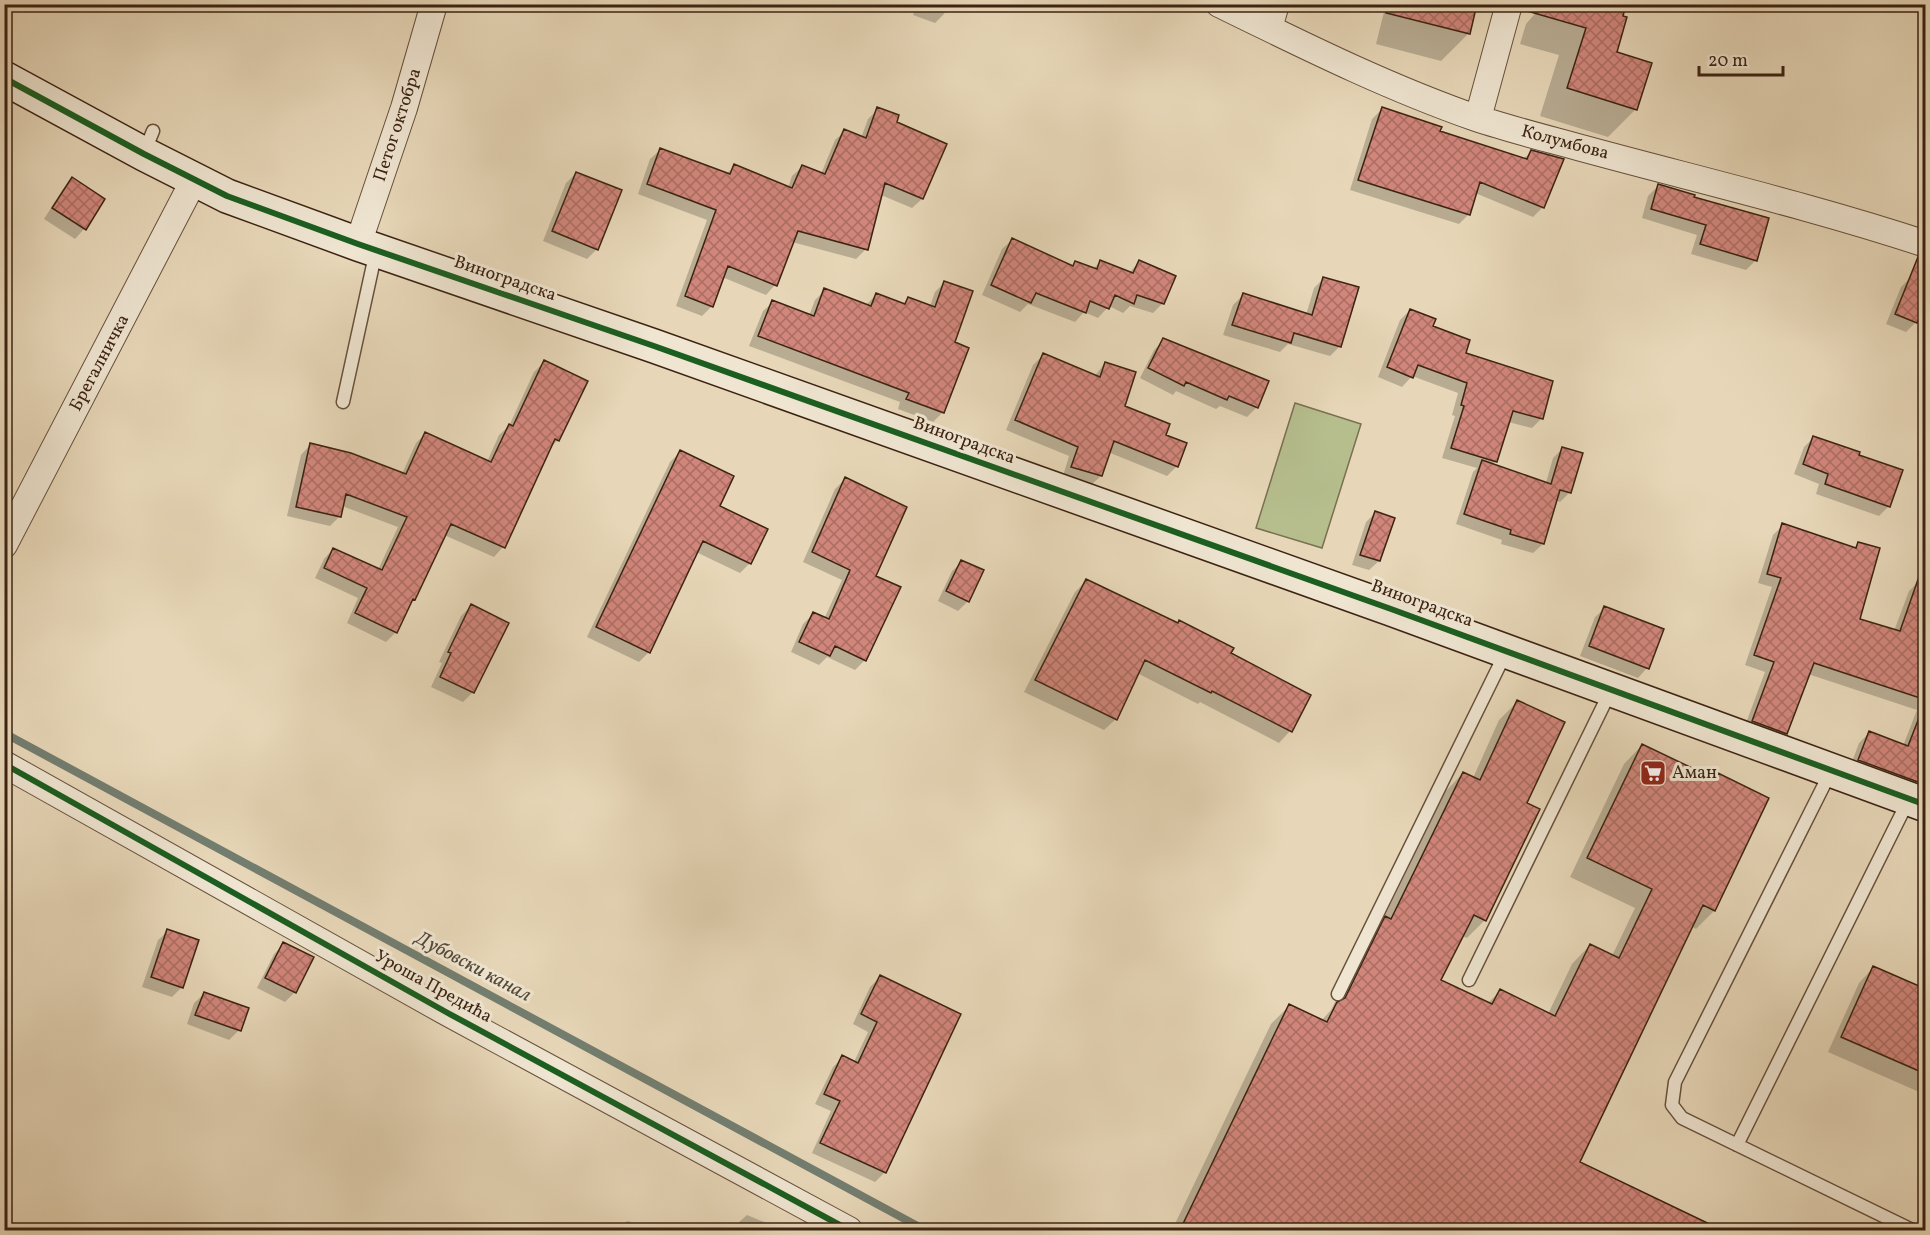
<svg xmlns="http://www.w3.org/2000/svg" width="1930" height="1235" font-family="Vollkorn,serif">
<defs>
<pattern id="building-cross-hatch" width="8" height="8" patternUnits="userSpaceOnUse" patternTransform="scale(1.5)"><rect width="8" height="8" fill="#d1867b"/><path d="M0 0l8 8M0 8l8-8" fill="none" stroke="#ab6d63"/></pattern>
</defs>
<rect width="100%" height="100%" fill="#e7d7b8"/>
<filter id="stains"><feTurbulence type="fractalNoise" baseFrequency=".00333" numOctaves="4"/><feColorMatrix values="0 0 0 0 .2 0 0 0 0 .09 0 0 0 0 .02 0 0 0 .5 -.17"/></filter>
<radialGradient id="worn" r=".72"><stop offset=".6" stop-color="#630" stop-opacity="0"/><stop offset="1" stop-color="#630" stop-opacity=".3"/></radialGradient>
<!-- park -->
<path fill="#b6be8e" stroke="#797050" stroke-width="1.5" d="M1295,403L1361,424L1322,548L1256,528Z"/>
<!-- shadow -->
<path fill="#0003" d="M917,4H948L944,14L935,23L913,15Z
M1386,4H1476L1469,33L1441,61L1376,44Z
M1539,9L1621,17L1615,53L1636,109L1608,137L1540,116L1559,55L1520,44L1526,24Z
M878,109L895,122L945,145L922,199L912,208L881,195L866,249L856,259L792,242L775,285L766,295L722,277L712,306L702,316L676,306L707,220L638,194L650,159L660,150L726,174L735,166L788,188L792,176L802,167L821,174L835,140L845,131L861,138L868,119Z
M1382,109L1439,132L1523,159L1531,152L1543,207L1533,217L1475,193L1468,215L1459,224L1350,190L1372,119Z
M576,173L597,249L587,259L543,241L566,183Z
M72,179L84,229L75,239L44,219L63,189Z
M1658,186L1756,260L1746,270L1691,254L1697,235L1642,218L1648,196Z
M1012,240L1071,267L1076,263L1093,269L1100,262L1129,273L1140,261L1163,303L1153,313L1130,306L1123,313L1109,306L1098,318L1084,312L1075,322L1028,304L1020,312L982,295L1002,249Z
M1911,277L1916,322L1906,332L1886,324L1901,287Z
M1324,278L1340,346L1330,356L1288,344L1280,352L1223,335L1233,305L1243,295L1306,315L1314,288Z
M944,283L953,343L943,412L933,422L898,409L900,402L749,346L763,311L773,302L809,316L815,300L825,290L866,305L876,295L903,304L908,299L930,306L935,292Z
M1410,310L1542,418L1532,428L1508,422L1496,461L1492,465L1546,483L1553,458L1563,448L1570,492L1560,502L1555,500L1543,544L1533,553L1501,544L1502,540L1456,524L1473,472L1477,468L1442,458L1455,416L1452,415L1458,393L1412,376L1402,387L1378,377L1400,320Z
M1164,340L1257,407L1247,417L1220,406L1216,409L1176,391L1173,395L1140,378L1154,350Z
M1043,355L1094,377L1105,363L1123,407L1164,435L1177,466L1167,476L1108,452L1101,476L1091,485L1063,476L1069,456L1006,430L1033,365Z
M544,362L558,440L548,450L503,547L494,557L444,535L414,599L410,604L396,632L386,642L347,623L358,598L315,578L324,559L333,549L378,570L398,527L342,506L340,516L330,526L287,516L301,455L310,445L402,474L416,443L425,434L487,462L499,435L509,426L534,372Z
M1814,437L1889,506L1879,516L1816,494L1819,484L1794,474L1804,447Z
M680,452L718,507L750,563L740,573L696,552L649,652L639,662L587,637L670,462Z
M845,479L874,576L865,660L855,670L827,657L819,665L791,652L803,624L813,614L824,619L842,580L803,562L835,489Z
M1375,513L1379,561L1369,570L1352,565L1366,522Z
M1783,525L1853,549L1859,543L1858,620L1894,631L1909,591L1919,581L1926,584V781L1918,778L1907,791L1849,770L1859,743L1869,733L1903,746L1917,710L1808,674L1786,733L1776,743L1743,731L1765,672L1745,665L1772,587L1758,583L1773,535Z
M962,562L968,601L958,611L938,601L952,571Z
M1086,581L1229,654L1290,731L1279,743L1200,702L1198,704L1137,673L1116,719L1104,730L1024,692L1075,592Z
M471,606L473,692L463,702L431,687L442,663L439,662L461,616Z
M1605,608L1647,668L1638,678L1580,656L1595,617Z
M1517,702L1525,803L1485,920L1467,938L1462,936L1439,980L1488,1003L1500,991L1548,1014L1572,964L1590,945L1612,956L1635,908L1570,877L1624,764L1642,745L1713,780L1718,775L1767,799L1714,911L1696,929L1691,926L1578,1163L1719,1230H1172L1271,1024L1290,1005L1321,1021L1331,1010L1367,936L1382,922L1445,792L1463,773L1473,778L1499,720Z
M168,931L182,987L172,997L142,987L158,940Z
M284,944L295,992L285,1002L257,988L274,954Z
M1873,968L1926,991V1095L1828,1052L1859,983Z
M880,977L885,1172L875,1182L812,1153L831,1111L815,1104L833,1067L843,1057L854,1062L868,1032L853,1024L870,987Z
M204,994L239,1030L229,1040L187,1024L194,1003Z
M747,1215L774,1226L772,1230H734L737,1224Z
M627,1221L657,1229V1230H618Z"/>
<g fill="none" stroke-linecap="round" stroke-linejoin="round">
<!-- stream -->
<path stroke="#737e70" stroke-width="8" d="M4,733L925,1230"/>
</g>
<!-- building -->
<path fill="url(#building-cross-hatch)" stroke="#3c2312" stroke-width="1.5" d="M1387,4H1477L1470,34L1386,13Z
M1528,4H1626L1623,16L1627,17L1617,52L1652,63L1637,110L1567,88L1586,28L1527,11Z
M877,107L899,115L897,122L947,144L923,199L885,183L868,250L798,231L777,286L728,266L713,307L685,296L716,210L647,184L660,148L730,174L734,164L792,188L802,165L825,174L844,129L866,138Z
M1382,107L1442,127L1440,131L1527,159L1531,150L1564,159L1544,208L1480,182L1470,215L1358,180Z
M576,172L622,190L598,250L552,231Z
M72,177L105,199L86,230L52,208Z
M1658,184L1695,195L1694,197L1769,218L1757,261L1700,244L1706,225L1651,209Z
M1012,238L1073,266L1075,261L1097,269L1100,260L1133,273L1139,260L1176,276L1164,304L1137,295L1134,304L1115,295L1109,309L1090,301L1086,313L1036,293L1031,303L991,285Z
M1918,257L1926,259V303L1917,323L1895,314Z
M1323,277L1359,287L1341,347L1294,333L1291,343L1232,325L1243,293L1312,315Z
M944,281L973,291L955,342L969,348L944,413L906,399L909,393L758,336L772,300L814,316L824,288L871,306L876,293L905,304L908,297L935,307Z
M1410,309L1436,319L1433,326L1470,340L1466,353L1553,381L1543,419L1513,411L1497,462L1451,448L1464,406L1461,405L1467,383L1418,365L1413,378L1387,367Z
M1163,338L1269,381L1258,408L1229,396L1227,400L1186,382L1184,386L1148,368Z
M1043,353L1100,377L1105,362L1136,372L1125,406L1170,424L1166,435L1187,443L1178,467L1114,441L1102,476L1071,467L1078,447L1015,420Z
M544,360L588,381L559,441L555,439L505,548L451,524L415,600L413,599L397,633L355,613L367,588L324,568L333,548L382,570L407,517L346,494L341,517L296,507L310,443L351,453L406,474L425,432L491,462L509,424L513,426Z
M1813,436L1860,452L1859,455L1903,470L1890,507L1825,484L1828,474L1803,464Z
M1562,447L1583,453L1571,493L1560,490L1544,544L1510,534L1511,530L1464,514L1482,460L1551,484Z
M680,450L734,476L720,506L768,529L751,564L703,541L650,653L596,627Z
M845,477L907,507L876,576L901,587L866,661L835,646L830,656L799,642L813,612L829,619L850,570L812,552Z
M1375,511L1395,518L1380,561L1360,555Z
M1782,523L1856,548L1858,542L1880,548L1860,619L1900,631L1922,568H1926V700L1814,663L1787,734L1752,721L1774,662L1754,655L1781,578L1767,574Z
M961,560L984,570L969,602L946,591Z
M1086,579L1178,623L1179,620L1234,648L1231,653L1311,695L1292,732L1212,691L1211,693L1145,660L1117,720L1035,680Z
M471,604L509,623L474,693L440,677L451,653L448,652Z
M1604,606L1664,629L1649,669L1589,646Z
M1517,700L1565,722L1527,803L1540,809L1486,921L1474,915L1441,980L1492,1004L1500,989L1555,1016L1590,944L1619,958L1652,889L1587,858L1642,744L1715,779L1718,773L1769,798L1715,911L1703,905L1580,1162L1722,1230H1180L1289,1004L1327,1022L1337,1002L1345,998L1385,916L1391,919L1463,772L1480,780Z
M1924,705L1926,764L1918,782L1858,760L1869,731L1908,746Z
M167,929L199,940L183,988L151,977Z
M283,942L314,957L296,993L265,978Z
M1873,966L1926,989V1074L1841,1037Z
M880,975L961,1014L886,1173L820,1143L840,1101L824,1094L842,1055L858,1063L877,1022L861,1014Z
M204,992L249,1008L241,1031L195,1015Z"/>
<g fill="none" stroke-linecap="round" stroke-linejoin="round">
<defs>
<path id="lane" d="M144,153L153,131
M343,402L376,251
M1831,771L1675,1082L1672,1105L1682,1118L1912,1230
M1469,980L1610,692
M1338,994L1506,652
M1737,1145L1909,799"/>
<path id="street" d="M1219,4C1303,45 1387,87 1476,118C1512,130 1549,139 1585,149C1699,180 1814,207 1926,244
M1269,28L1276,4
M1478,118L1509,4
M358,244L404,108L434,4
M4,545L194,180
M4,764L446,1012L849,1230"/>
<path id="secondary" d="M4,78L144,154L227,196L358,244L654,346L1391,609L1926,805"/>
</defs>
<!-- lane casing -->
<use href="#lane" stroke="#67503c" stroke-width="15"/>
<!-- street casing -->
<use href="#street" stroke="#67503c" stroke-width="28"/>
<!-- secondary casing -->
<use href="#secondary" stroke="#3c2312" stroke-width="36"/>
<!-- lane -->
<use href="#lane" stroke="#efe5d1" stroke-width="12"/>
<!-- street -->
<use href="#street" stroke="#efe5d1" stroke-width="26"/>
<!-- secondary -->
<use href="#secondary" stroke="#efe5d1" stroke-width="33"/>
<defs>
<path id="cycleway" d="M4,78L144,154L227,196L358,244L654,346L1391,609L1926,805
M4,764L446,1012L849,1230"/>
</defs>
<!-- cycleway casing -->
<use href="#cycleway" stroke="#efe5d1" stroke-width="10"/>
<!-- cycleway -->
<use href="#cycleway" stroke="#1b5e20" stroke-width="6"/>
</g>
<!-- icons -->
<defs>
<symbol id="supermarket-square" viewBox="-11 -11 22 22"><rect x="-9" y="-9" width="18" height="18" rx="4" fill="#8f2418" stroke="#efe5d1"/><path d="M-6-5.5h2.5l.6 2H6L4.5 2H-2.5L-4.4-4H-6ZM-1.5 3.2a1.3 1.3 0 1 0 .1 0ZM3 3.2a1.3 1.3 0 1 0 .1 0Z" fill="#fff"/></symbol>
</defs>
<g fill-rule="evenodd">
<use href="#supermarket-square" x="1638" y="758" width="30" height="30"/>
</g>
<g text-anchor="middle" dominant-baseline="central" stroke-width="6" stroke-linejoin="round" paint-order="stroke">
<!-- street labels -->
<g font-size="18" fill="#3c2312" stroke="#efe5d1">
<text transform="translate(398 125) rotate(-72)">Петог октобра</text>
<text transform="translate(1565 143) rotate(15)">Колумбова</text>
<text transform="translate(505 279) rotate(19)">Виноградска</text>
<text transform="translate(100 363) rotate(-62)">Брегалничка</text>
<text transform="translate(964 441) rotate(20)">Виноградска</text>
<text transform="translate(1422 604) rotate(20)">Виноградска</text>
<text transform="translate(433 987) rotate(29)">Уроша Предића</text>
</g>
<!-- poi labels -->
<g font-size="18" fill="#3c2312" stroke="#efe5d1" text-anchor="start">
<text x="1672" y="773">Аман</text>
</g>
<!-- water labels -->
<g font-size="20" font-style="italic" fill="#534939" stroke="#efe5d1">
<text transform="translate(473 967) rotate(28)">Дубовски канал</text>
</g>
</g>
<!-- margin -->
<rect width="1930" height="1235" fill="none" stroke="#e7d7b8" stroke-width="24"/>
<rect x="6" y="6" width="1918" height="1223" fill="none" stroke="#3c2312" stroke-width="3"/>
<rect x="12" y="12" width="1906" height="1211" fill="none" stroke="#3c2312" stroke-width="1.5"/>
<!-- scale -->
<path d="M1699 66v9h84v-9" fill="none" stroke="#3c2312" stroke-width="3"/>
<text x="1708" y="66" font-size="18" fill="#3c2312" stroke="#efe5d1" stroke-width="4.5" paint-order="stroke">20 m</text>
<rect width="100%" height="100%" filter="url(#stains)"/>
<rect width="100%" height="100%" fill="url(#worn)"/>
</svg>
